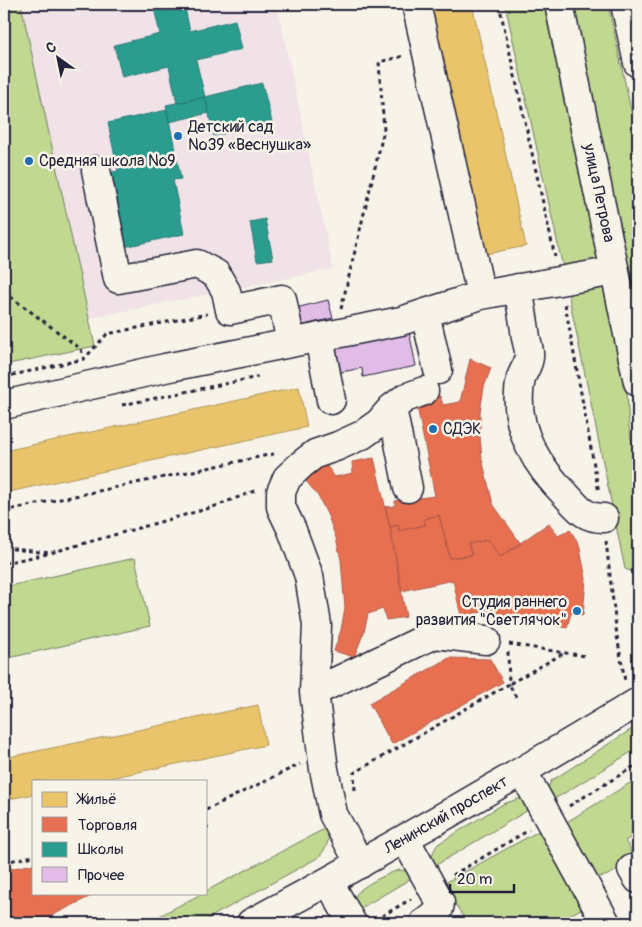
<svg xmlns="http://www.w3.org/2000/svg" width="642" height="927" font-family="Pangolin,sans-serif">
<rect width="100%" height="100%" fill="#f7f3e8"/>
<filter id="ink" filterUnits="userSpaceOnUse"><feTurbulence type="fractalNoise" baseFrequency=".02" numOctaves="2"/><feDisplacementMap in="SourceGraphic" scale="10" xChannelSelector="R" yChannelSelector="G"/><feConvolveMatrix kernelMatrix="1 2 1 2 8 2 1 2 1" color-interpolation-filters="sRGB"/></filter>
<g filter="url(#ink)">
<!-- built -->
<path fill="#f0e2e7" d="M4,4H277L333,269L90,318L95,346L4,365Z"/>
<!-- green -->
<path fill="#c0d88f" stroke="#717d65" d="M4,4H21L95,346L4,365Z
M505,4H546L626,376L629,427L638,472V574L625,569L562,263Z
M570,4H608L638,142V322Z
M135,558L150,626L4,659V587Z
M638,725V748L548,803L546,793L551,781Z
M638,778V833L625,841L630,848L631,858C623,866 607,880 595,876L562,825Z
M518,799L526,800L535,806L433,867C431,857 432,852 438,844L503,804Z
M328,827C330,840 327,847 319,857L200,923H146L203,893H206V891Z
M546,827L586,906L556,923H467L443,884Z
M400,870L406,871L412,878L356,911C355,905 354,900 356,895C361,886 390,872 400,870Z"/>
<!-- homes -->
<path fill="#e9c46a" stroke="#ad935c" d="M431,4H472L526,246L486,254Z
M299,387L307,427L4,493V451Z
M258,705L266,745L96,781H34V794L4,800V758Z"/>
<!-- shops -->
<path fill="#e76f51" stroke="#ac584a" d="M470,359L491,368L484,387L480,412V436L482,459L493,504L521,544L500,557L488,540L468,544L472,555L450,558L439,515L424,519L425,525L399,531L398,525L390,527L385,507L395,506V501L435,496L416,401L440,396L443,405L460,402Z
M374,458L390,527L406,617L386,620L383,609L368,614L364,632L354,657L334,651L341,630L345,608L341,560L336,538L328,516L318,496L303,477L323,461L335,477L353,473L352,462Z
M439,515L450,558L472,555L468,544L488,540L500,557L549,523L558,536L570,530L579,544L586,579L583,615L571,613L567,628L487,611L461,616L453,580L402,591L390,527L398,525L399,531L425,525L424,519Z
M449,658L490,659L503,682L392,744L369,703Z
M34,864V893H97L37,923H4V870Z"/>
<!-- schools -->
<path fill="#2a9d8f" stroke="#287876" d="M153,4H184L190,31L235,20L242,49L196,60L205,97L177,103L169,66L122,77L114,45L160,34Z
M262,83L272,122L214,136L205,97Z
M205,97L209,113L169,122L166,105Z
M167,110L181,179L173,180L184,234L124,247L108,173L118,171L108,123Z
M265,219L273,259L257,261L250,222Z"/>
<!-- building -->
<path fill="#e1bce6" stroke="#22223b" d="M328,300L333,318L300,326L296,308Z
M408,326L416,366L363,377L362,368L336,373L330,342Z"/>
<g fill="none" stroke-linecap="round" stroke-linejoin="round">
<defs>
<path id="minor" d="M416,4L481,295
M96,170L118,279L197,264L216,274L226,291L230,310L282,299L291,343
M518,288C521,305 524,321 526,338C527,343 530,351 529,357C529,364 523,371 521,378C511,424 535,464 566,495C578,508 584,518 604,518
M425,313L438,370
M319,337L331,400
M4,405L165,368L401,321L481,295L615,271
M392,408L408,488
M314,692L435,634L486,640
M523,772L606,923
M405,839L440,902C440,913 433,918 424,923
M360,864L333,814L324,769L314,692L317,625L309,576L292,530L281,507V492L287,478L302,464L315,454L338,446L362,435L379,423L392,408L405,398L424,391
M632,869L638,879
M329,882L352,923"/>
<path id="major" d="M559,4L638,382
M625,4L638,63
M251,923C382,853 511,779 638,702"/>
</defs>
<!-- minor casing -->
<use href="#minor" stroke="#22223b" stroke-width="31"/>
<!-- major casing -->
<use href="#major" stroke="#22223b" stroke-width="31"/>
<!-- path -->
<path stroke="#22223b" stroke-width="3" stroke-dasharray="4 4" stroke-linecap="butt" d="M499,4L555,257
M4,292L81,349L84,360
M565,304L599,493
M341,309L384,130L379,62L404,56
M4,377L84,359L107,334L207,314
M122,405L258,377
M4,511L278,453
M606,541L617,636L625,681
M4,548L50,553L213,507L257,490
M4,563L47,554
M509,644L585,656
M516,697L509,684L564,653
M355,790L354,773L509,684L508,652
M569,806L638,764
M206,810L300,764
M206,826L208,829
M4,862L34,856
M453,875L529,830
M375,920L411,899"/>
<!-- minor -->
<use href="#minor" stroke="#f7f3e8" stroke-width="28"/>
<!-- major -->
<use href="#major" stroke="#f7f3e8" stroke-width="28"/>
</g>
</g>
<!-- markers -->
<g fill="#1f6fb2" stroke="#f7f3e8" stroke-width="2">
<circle cx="178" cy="136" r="5"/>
<circle cx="29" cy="161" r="5"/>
<circle cx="433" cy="429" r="5"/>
<circle cx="577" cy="611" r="5"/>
</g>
<g text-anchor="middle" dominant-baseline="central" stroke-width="5" stroke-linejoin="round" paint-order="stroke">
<!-- poi labels -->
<g font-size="16" fill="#22223b" stroke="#f7f3e8" text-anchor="start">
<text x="188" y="127">Детский сад<tspan x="188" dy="18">№39 «Веснушка»</tspan></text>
<text x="39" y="161">Средняя школа №9</text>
<text x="443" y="429">СДЭК</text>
<text x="567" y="602" text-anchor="end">Студия раннего<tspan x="567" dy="18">развития "Светлячок"</tspan></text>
</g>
<!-- street labels -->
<g font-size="16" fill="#22223b" stroke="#f7f3e8">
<text transform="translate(599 193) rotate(78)">улица Петрова</text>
<text transform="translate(446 815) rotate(-30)">Ленинский проспект</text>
</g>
</g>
<!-- margin -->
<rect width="642" height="927" fill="none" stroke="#f7f3e8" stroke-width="20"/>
<rect x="10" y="10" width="622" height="907" fill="none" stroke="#22223b" stroke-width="2" filter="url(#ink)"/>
<!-- legend -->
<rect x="32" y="780" width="175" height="115" fill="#f7f3e8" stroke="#a29fa3"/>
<rect x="42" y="792" width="25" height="15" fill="#e9c46a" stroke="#a29fa3"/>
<text x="78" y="804" font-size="15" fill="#22223b">Жильё</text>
<rect x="42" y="817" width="25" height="15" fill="#e76f51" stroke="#a29fa3"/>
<text x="78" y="830" font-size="15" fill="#22223b">Торговля</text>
<rect x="42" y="842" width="25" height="15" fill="#2a9d8f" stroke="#a29fa3"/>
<text x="78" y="854" font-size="15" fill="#22223b">Школы</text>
<rect x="42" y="867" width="25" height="15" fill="#e1bce6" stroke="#a29fa3"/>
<text x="78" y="880" font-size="15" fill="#22223b">Прочее</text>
<!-- north arrow -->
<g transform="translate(58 58) rotate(327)" stroke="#f7f3e8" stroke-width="4" paint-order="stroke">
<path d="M0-4L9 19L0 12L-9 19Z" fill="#22223b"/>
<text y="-8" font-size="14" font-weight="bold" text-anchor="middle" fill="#22223b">С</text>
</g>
<!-- scale -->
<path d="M450 884v8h64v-8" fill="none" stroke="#22223b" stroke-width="2.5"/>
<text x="457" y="884" font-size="15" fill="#22223b" stroke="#f7f3e8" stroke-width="4" paint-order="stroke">20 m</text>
</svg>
